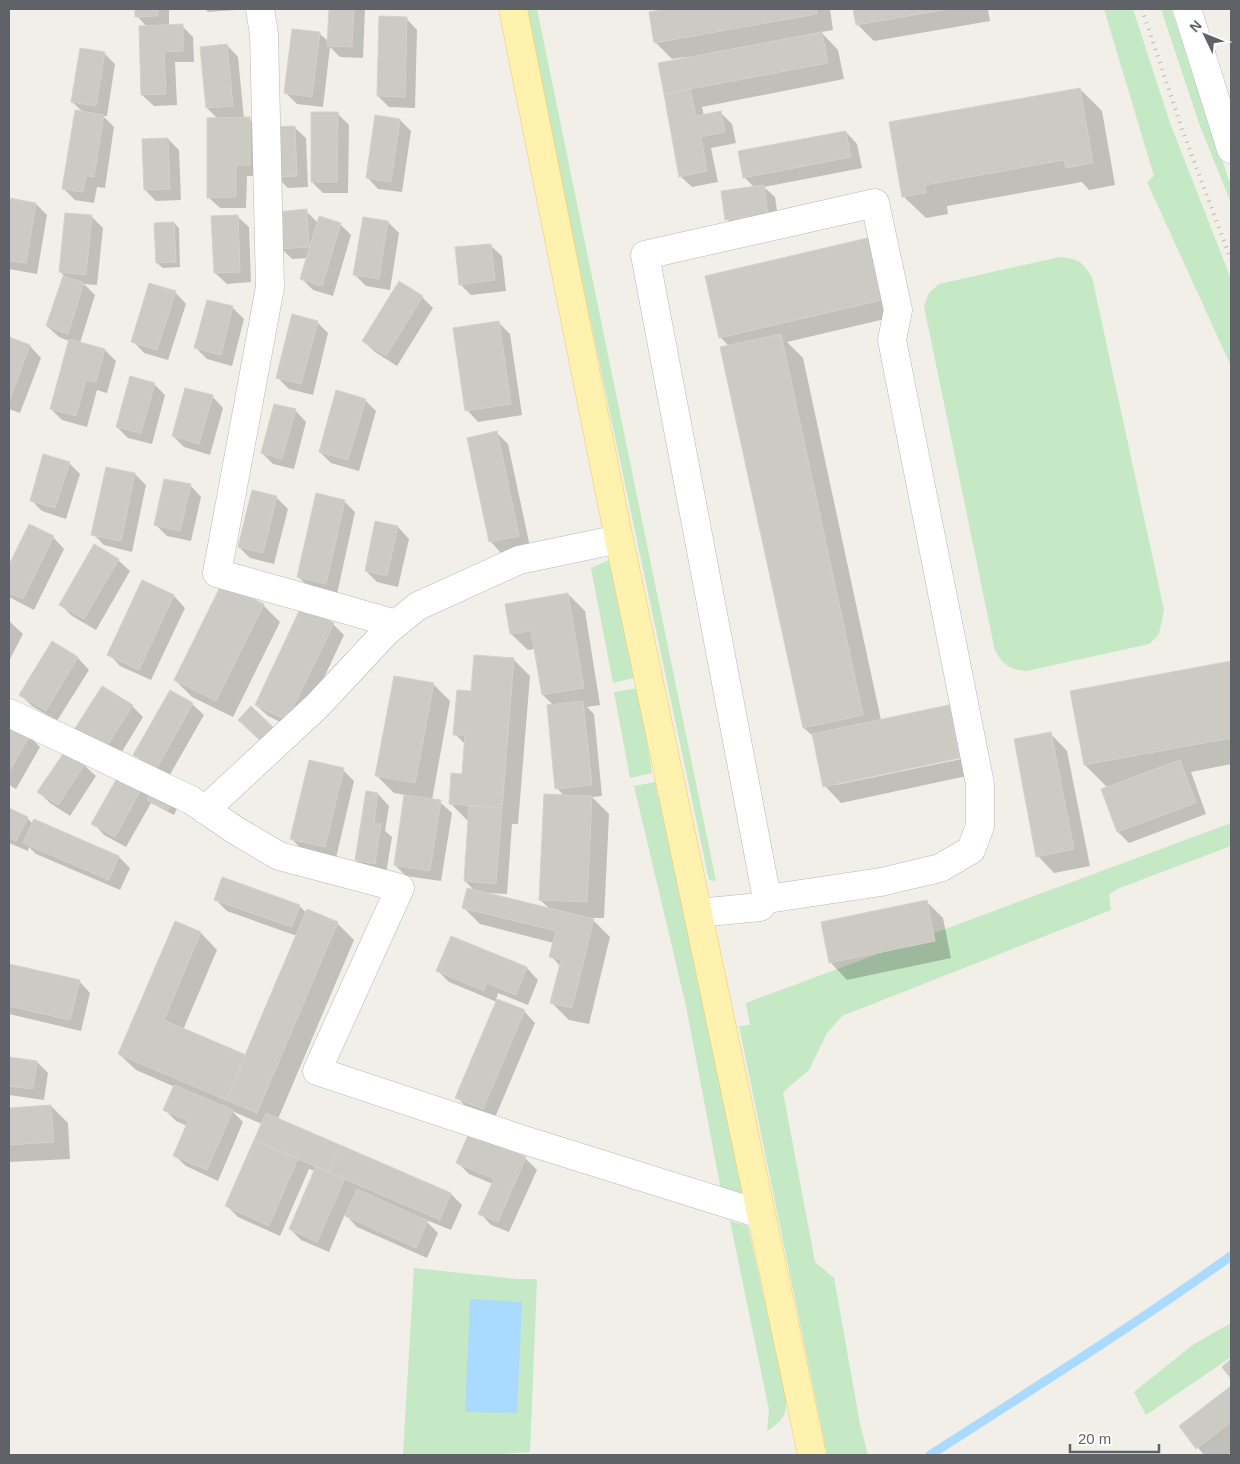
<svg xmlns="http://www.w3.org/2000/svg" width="1240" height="1464" font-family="Arial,sans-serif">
<rect width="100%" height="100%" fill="#f1efe8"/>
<!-- green -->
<path fill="#c5e8c5" d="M527,9H537L716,881L709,880L562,187Z
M1104,9H1133L1170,123L1231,279V366L1147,182L1154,176Z
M1161,9H1171L1231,186V203L1200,126Z
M1060,257C1078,259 1082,261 1092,277L1164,610L1159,634L1149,644L1027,671C1009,669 1005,666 995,651L924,306L929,293L939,284Z
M609,560L634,678L613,683L591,568Z
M638,688L652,773L630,778L614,692Z
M655,782L686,919L743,1188V1198L721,1190L686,1006L634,786Z
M1231,823V846L1117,889L1109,895L1111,910L842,1016L827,1033L809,1070L783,1092L815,1262L834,1278L860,1424L868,1455H827L739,1026L750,1025L746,1003Z
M730,1221L748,1226L786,1398C787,1416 782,1421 767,1431L769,1410Z
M414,1268L516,1279H537L530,1452L485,1455H403Z
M1231,1323V1357L1146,1415L1134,1392L1194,1344Z"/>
<!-- water -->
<path fill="#aadaff" d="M470,1299L522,1302L517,1413L465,1412Z"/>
<!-- shadow -->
<path fill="#0003" fill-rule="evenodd" d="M136,9H169V26H182L193,37L194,62H175L177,105L154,106L142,95L147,27L137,16Z
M205,9H235V10L208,12Z
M331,9H365L363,58L340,57L330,47L323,107L297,104L286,93L319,33L329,42Z
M675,9H830L833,30L821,32L838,50L844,79L702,107L704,116L721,113L732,124L736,143L711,148L718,182L692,187L680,176L685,57L672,59L655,42L650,13Z
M855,9H988L990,21L874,41L857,24Z
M406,18L417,30L415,108L389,107L378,96Z
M227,45L238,57L244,119H249L260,130L261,176H247L246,208H220L208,197L218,119L207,108Z
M104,53L115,64L107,116H103L114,127L105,188L97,187L94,203L75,200L64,189L84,113L72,102Z
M1080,89L1102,111L1115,185L1089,190L1082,182L947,206L948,214L926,218L903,196Z
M337,113L349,125L348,193H323L312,182Z
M400,120L411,131L402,192L378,189L367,177Z
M294,127L306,138L308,187L288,188L277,177Z
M846,132L857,144L862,168L764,187L775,197L779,225L738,231L727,219L754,187L744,177Z
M168,139L179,150L181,200L156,201L145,190Z
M9,199L36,204L47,215L37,274L9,269Z
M306,211L318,223L340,224L351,235L333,296L313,290L302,279L308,258L292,259L281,248Z
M66,214L92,217L103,228L97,285L84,284L95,295L80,343L105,350L116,361L107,393L97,390L87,427L62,420L51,409L69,341L59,337L47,326L68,279L60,272Z
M237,216L249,227L251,282L227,284L215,273Z
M388,222L399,233L390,290L366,286L354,274Z
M174,223L179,228L180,267L163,268L157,263Z
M872,239L902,315L787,342L803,358L881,720L949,706L966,723L976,774L841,803L825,786L815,738L804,728L730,347L720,337ZM966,755V758L836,785V783Z
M490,245L502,256L506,291L471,295L460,284Z
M175,292L186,304L168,360L144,353L133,341Z
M422,297L433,308L397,366L375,352L363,341Z
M208,302L233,308L244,319L232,366L207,359L196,348Z
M317,322L328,333L313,395L289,389L278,378Z
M498,322L510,334L522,415L478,422L467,410Z
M9,339L30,346L41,358L20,413L9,409Z
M154,384L165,395L152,444L128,438L117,427Z
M212,396L223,408L210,455L184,447L173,436Z
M365,400L376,411L359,471L331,463L320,452Z
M295,410L306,422L294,469L273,464L262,453Z
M497,433L508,444L530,547L501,553L490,541Z
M69,463L80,474L66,519L42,511L31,500Z
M135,474L146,485L132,552L104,545L93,534Z
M190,485L201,497L191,541L167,536L156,525Z
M276,497L288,509L274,564L250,558L239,547Z
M344,501L355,512L337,594L310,588L298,577Z
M29,526L53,537L64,549L34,610L9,597V568Z
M398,527L409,539L398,587L377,582L366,571Z
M118,560L130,571L96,630L72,616L61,605Z
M143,582L174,596L185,608L151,680L120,666L109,654Z
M568,594L585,611L600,705L587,707L594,714L602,796L592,797L609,814L604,918H586L594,921L610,937L589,1024L569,1020L552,1003L561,967L551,956L554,943L480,924L463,907L476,892L465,881L470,820H467L450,803L463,775L466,745L455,734L472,692L513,659L530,676L518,824H512L507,894L487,893L551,910L540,900L564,796L557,788L554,706L543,695L535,649L528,650L511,634Z
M263,605L280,622L233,717L192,697L175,680Z
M9,621L23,634L9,661Z
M333,624L344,635L299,731L268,716L256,705Z
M52,643L78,658L89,670L57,721L32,706L21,695Z
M1231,662V764L1191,772L1206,814L1129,843L1118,832L1103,790L1108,788L1085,765L1072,692Z
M433,684L450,701L432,800L440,802L452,813L441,881L406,876L395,865L405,795L394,793L377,776Z
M192,704L204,715L168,778L146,766L135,755Z
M132,706L143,717L117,760L87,741Z
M9,724L29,736L40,747L16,789L9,785Z
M1051,734L1067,751L1090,866L1054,873L1038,856Z
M84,765L96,776L70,816L50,803L39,792Z
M343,770L354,781L336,858L302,850L291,838Z
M120,774L179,804L174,815L151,803L126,847L104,835L93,823Z
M378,794L389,806L385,831L392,837L386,874L367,871L356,860Z
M9,810L27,818L33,824L119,857L130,868L120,890L36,854L29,847L28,851L9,843Z
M215,899L299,906L307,913L337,923L354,940L278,1119L451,1194L462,1205L451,1230L424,1219L438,1233L427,1258L357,1227L345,1214L329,1252L301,1240L290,1229L315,1171L309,1169L280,1236L238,1217L227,1206L262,1124L232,1111L243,1122L218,1181L186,1166L174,1155L187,1126L176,1121L165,1110L175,1087L136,1070L119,1054L201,933L217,950L183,1030L246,1056L297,936L227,911Z
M926,901L943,918L951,958L847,980L831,963L822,923Z
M451,937L527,968L538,980L528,1005L498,993L496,1000L524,1011L535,1023L494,1120L468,1109L457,1097L497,1002L449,982L438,971Z
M9,965L79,981L90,993L81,1031L9,1014Z
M9,1058L37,1062L48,1073L44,1100L9,1095Z
M51,1106L68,1123L70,1159L9,1162V1109Z
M470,1134L525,1158L537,1170L509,1232L491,1225L480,1213L493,1184L469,1174L457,1162Z
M1231,1388V1452L1227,1455H1204L1181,1427Z"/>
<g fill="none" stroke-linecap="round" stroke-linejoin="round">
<!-- stream -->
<path stroke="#aadaff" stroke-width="9" d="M930,1455C1031,1390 1133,1326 1231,1256"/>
</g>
<!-- building -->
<path fill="#cccac5" stroke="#d6d1c6" d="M135,9H158V16L135,17Z
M329,9H354L352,47L327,46Z
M668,9H816L817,14L654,43L649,12Z
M853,9H949L856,25Z
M379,16L407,17L405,97L377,96Z
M183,24V51L164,52L166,94L141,95L139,26Z
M292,29L320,32L312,97L284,93Z
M822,32L828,63L664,94L658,63Z
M227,44L233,106L206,108L200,47Z
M80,48L105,52L96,106L71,102Z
M1080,88L1093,163L1066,168L1064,160L925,185L926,193L902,197L889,122Z
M690,89L696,116L721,111L725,132L701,137L707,171L679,177L664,94Z
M75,110L104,115L94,177L86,176L83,192L62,189Z
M311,112H338L337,182H311Z
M375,115L400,119L391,182L366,178Z
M250,117V165H236V197L207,198V118Z
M295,126L297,176L275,177L273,127Z
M846,131L851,157L743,178L738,151Z
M168,138L170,189L144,190L142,139Z
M764,185L768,214L725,220L721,191Z
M9,198L36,203L26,263L9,261Z
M307,209L309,247L280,249L277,212Z
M65,213L92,215L86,275L59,272Z
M238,215L240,272L214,273L211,216Z
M319,216L341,223L322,286L300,279Z
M363,217L388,221L379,279L353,275Z
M174,222L176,262L156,263L154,223Z
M872,237L886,299L719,338L705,276Z
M491,244L495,280L459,285L455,247Z
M63,276L84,283L68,334L46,326Z
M399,281L423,296L386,356L362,341Z
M149,283L176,291L157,350L131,342Z
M207,300L233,306L221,355L194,348Z
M292,314L318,321L301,384L276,378Z
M499,321L511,404L465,411L453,328Z
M781,334L863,715L803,728L720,347Z
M9,337L30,345L9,402Z
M69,339L105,349L96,382L86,380L76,416L50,409Z
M130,376L155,383L141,433L116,427Z
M185,388L213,395L199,444L172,436Z
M336,390L366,399L348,460L319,452Z
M274,404L296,409L282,459L261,453Z
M497,431L519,536L489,542L467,438Z
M43,454L70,462L55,508L30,501Z
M106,467L135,473L121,541L91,535Z
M164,479L191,484L180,531L154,525Z
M252,490L277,496L263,553L238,547Z
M316,493L345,500L326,584L297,577Z
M375,521L398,526L387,576L365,571Z
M29,524L54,536L23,599L9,593V565Z
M94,544L119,559L84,619L59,605Z
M142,580L174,595L139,670L107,655Z
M222,583L264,604L216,701L174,680Z
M568,593L584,688L542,695L531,631L510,634L505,604Z
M301,607L334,623L287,720L255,705Z
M52,641L78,657L46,711L19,695Z
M474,655L514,658L502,808L449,804L451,773L462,774L465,735H453L457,690L471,691Z
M1231,661V738L1084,765L1070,691Z
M394,676L434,683L415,783L375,776Z
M102,686L133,705L105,749L74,730Z
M170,690L193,703L157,768L133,755Z
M583,701L592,785L555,789L547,705Z
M949,705L960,758L823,787L812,734Z
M251,706L277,731L264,744L238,720Z
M9,723L30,735L9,772Z
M1051,732L1074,849L1036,857L1014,739Z
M65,751L85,764L58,805L37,792Z
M309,760L344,768L325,847L290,839Z
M1180,760L1196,803L1117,832L1101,789Z
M120,773L143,786L115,837L91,824Z
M153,787L174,798L168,810L147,800Z
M366,791L378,793L374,824H381L375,864L355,860Z
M544,794L592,796L587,902L539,900Z
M404,795L441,800L430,871L394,865Z
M469,805L502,808L496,884L464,881Z
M9,808L28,817L16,841L9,837Z
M34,819L119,856L109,880L23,843Z
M222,877L300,905L292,927L214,900Z
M467,888L594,919L572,1008L550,1003L561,960L549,957L556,931L462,908Z
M927,900L935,941L829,963L821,922Z
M307,909L338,922L257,1113L226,1100Z
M175,921L201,932L164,1020L246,1055L226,1100L118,1054Z
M451,936L527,967L516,995L487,983L484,991L436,971Z
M9,964L80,980L70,1020L9,1006Z
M497,999L525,1010L483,1109L455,1098Z
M9,1057L37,1061L33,1089L9,1086Z
M174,1085L233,1110L207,1170L173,1156L188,1121L163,1110Z
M51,1105L54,1142L9,1145V1108Z
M266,1113L340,1145L328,1172L254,1140Z
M469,1133L526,1157L498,1222L478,1214L494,1179L456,1163Z
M254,1140L298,1158L269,1226L225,1206Z
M340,1145L451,1193L440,1220L328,1172Z
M316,1166L345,1178L317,1242L289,1229Z
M357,1189L428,1221L416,1248L345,1216Z
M1231,1359V1379L1222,1367Z
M1231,1386V1422L1196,1449L1179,1426Z"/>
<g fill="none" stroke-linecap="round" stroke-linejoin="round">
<defs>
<path id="minor" d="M260,9L264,34L270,287L217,573L396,624
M1187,9L1231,149
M9,713L191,800L235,830L279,856L400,888L317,1071L524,1140L760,1214
M205,810L317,706L386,632L418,606L519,560L619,539
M698,913L760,907L767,899L881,882L940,868L971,850L980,826V784L892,340L898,310L875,203L645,255L767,899"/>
<path id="major" d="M513,9L619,539L812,1455"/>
</defs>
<!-- minor casing -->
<use href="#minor" stroke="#b5b8bc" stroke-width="29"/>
<!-- major casing -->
<use href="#major" stroke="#f2c960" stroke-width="29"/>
<!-- minor -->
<use href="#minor" stroke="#fff" stroke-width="28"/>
<!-- major -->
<use href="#major" stroke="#fff2af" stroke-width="28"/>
<!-- rail -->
<path stroke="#b6b7b8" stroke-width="4" stroke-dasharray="1 6" stroke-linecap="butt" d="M1142,9L1182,129L1231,260"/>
</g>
<!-- border -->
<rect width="1240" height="1464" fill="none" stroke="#5f6368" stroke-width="20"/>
<!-- north arrow -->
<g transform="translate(1205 35) rotate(313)" stroke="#ffffff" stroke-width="4" paint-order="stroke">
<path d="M0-4L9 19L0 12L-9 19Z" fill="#5f6368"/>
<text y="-8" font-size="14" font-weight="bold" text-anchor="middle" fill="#5f6368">N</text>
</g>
<!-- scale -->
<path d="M1070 1444v8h89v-8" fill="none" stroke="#5f6368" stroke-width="2.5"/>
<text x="1078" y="1444" font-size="15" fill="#5f6368" stroke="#ffffff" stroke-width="4" paint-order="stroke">20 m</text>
</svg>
